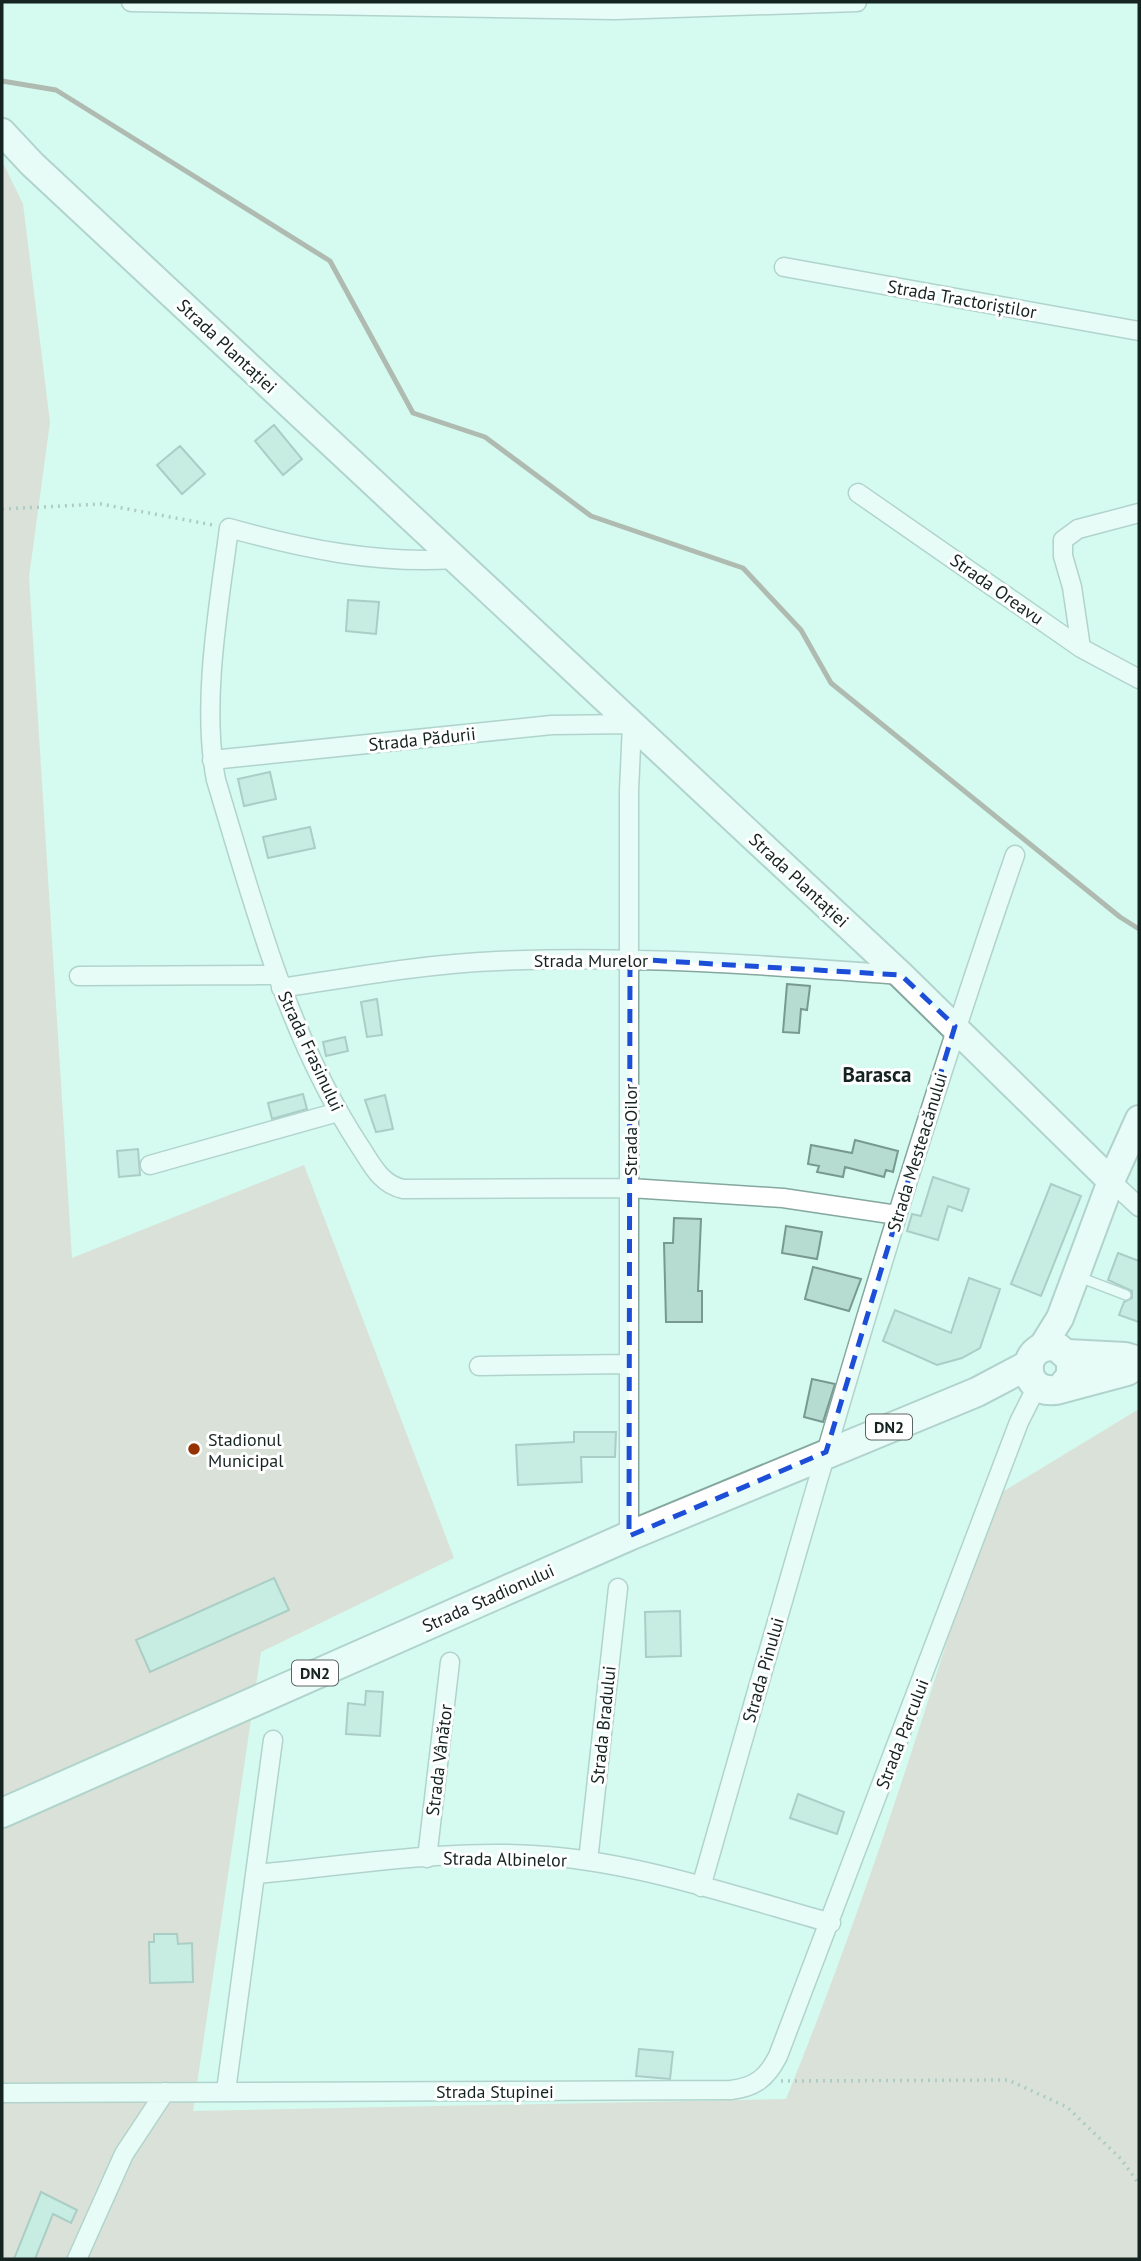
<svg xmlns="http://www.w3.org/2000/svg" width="1141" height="2261" font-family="'PT Sans',sans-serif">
<rect width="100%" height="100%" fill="#d5faf0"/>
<!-- green -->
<path fill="#dfc4bb" d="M2,161L23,204L50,422L29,577L72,1258L304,1165L454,1558L261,1652L193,2111L786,2099C866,1903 929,1701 991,1499L1139,1409V2259H2Z"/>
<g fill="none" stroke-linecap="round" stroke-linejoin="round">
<!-- stream -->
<path stroke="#826e64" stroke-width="5" d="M2,81L56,90L330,261L413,413L485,437L591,516L743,568L801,630L831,683L1120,917L1139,929"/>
</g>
<!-- building -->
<path fill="#b6dbd1" stroke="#779990" stroke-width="2" d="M274,425L302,459L283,475L255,441Z
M180,446L205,474L182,494L157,465Z
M348,600L379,602L376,634L346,631Z
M270,772L276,799L244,806L238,779Z
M310,827L315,848L268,858L263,837Z
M787,984L810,986L807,1010L801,1009L799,1033L783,1032Z
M377,999L382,1035L367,1037L361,1002Z
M345,1037L348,1051L326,1056L323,1042Z
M303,1094L307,1109L272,1119L268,1103Z
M385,1095L393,1129L376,1132L365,1100Z
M855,1140L898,1151L893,1172L886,1170L884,1177L845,1167L843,1177L817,1172L819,1166L808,1164L811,1145L852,1153Z
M138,1149L140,1175L119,1177L117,1151Z
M933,1177L969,1189L962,1211L948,1206L938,1240L907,1231L912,1214L921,1216Z
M1051,1184L1081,1196L1041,1296L1011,1284Z
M674,1218L701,1219L698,1291H702V1322H666L664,1243H673Z
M786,1226L822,1232L817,1259L782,1253Z
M1118,1253L1139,1261V1322L1119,1315L1124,1302L1132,1298V1291L1108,1280Z
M813,1267L861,1279L849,1311L805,1299Z
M969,1278L1000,1289L980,1348L962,1358L937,1365L883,1341L895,1310L951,1333Z
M812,1379L835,1384L823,1422L804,1417Z
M574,1432H616L615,1457H581L582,1482L518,1485L516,1445L574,1442Z
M274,1578L289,1610L150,1672L136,1640Z
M680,1611L681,1656L646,1657L645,1612Z
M366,1691L383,1692L380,1736L346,1734L348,1703L365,1705Z
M798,1794L844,1812L837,1834L790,1818Z
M154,1934H177L178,1944L192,1943L193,1982L150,1983L149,1942H154Z
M639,2049L673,2052L670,2079L636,2076Z
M41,2192L77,2210L71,2223L53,2214L35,2259H14Z"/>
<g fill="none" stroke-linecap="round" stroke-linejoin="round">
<defs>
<path id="lane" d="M1079,1277L1126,1295"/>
<path id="street" d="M131,2L615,10L857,2
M784,267L1139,331
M858,493L1081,648L1139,679
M454,559C377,564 304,549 229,528C219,605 201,703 216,780C254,905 287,1035 359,1145C371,1163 380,1184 403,1189L630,1188L783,1198L897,1215
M1081,648L1072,587L1063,556V540L1078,529L1139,513
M212,760L552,725L632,724L629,791V1536
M79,976L276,975
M281,988C353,977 425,964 497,961C632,955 767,965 901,975
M150,1165L338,1112
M1111,1181L1139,1207
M479,1366L629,1364
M427,1858L450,1662
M588,1861L618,1588
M256,1874C352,1865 451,1848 547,1856C643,1864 738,1897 831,1923
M701,1887C800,1541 897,1194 1015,855
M226,2091L273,1740
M2,2093L731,2090C755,2087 767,2078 778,2056L1019,1422L1037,1386
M77,2259L124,2154L165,2092"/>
<path id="secondary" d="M2,132L32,164L901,975L1111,1181
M1042,1347L1060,1318L1111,1181L1139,1119"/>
<path id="primary" d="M1067,1354L1125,1357L1139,1361
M1061,1388L1071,1376V1359L1057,1347C1020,1340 1019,1395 1056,1390L1127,1371L1139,1363
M2,1813L629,1536L977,1392L1028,1365"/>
</defs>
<!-- lane casing -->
<use href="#lane" stroke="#84a79e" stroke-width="12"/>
<!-- street casing -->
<use href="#street" stroke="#84a79e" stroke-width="21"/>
<!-- secondary casing -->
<use href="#secondary" stroke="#84a79e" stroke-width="30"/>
<!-- primary casing -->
<use href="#primary" stroke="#84a79e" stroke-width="32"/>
<!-- path -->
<path stroke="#7b958f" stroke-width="3.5" stroke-dasharray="2 5" stroke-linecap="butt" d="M2,509L101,504L213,525
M781,2081L1008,2080L1067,2107L1121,2159L1139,2184"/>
<!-- lane -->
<use href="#lane" stroke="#fff" stroke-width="9"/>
<!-- street -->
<use href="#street" stroke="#fff" stroke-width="18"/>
<!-- secondary -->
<use href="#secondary" stroke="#fff" stroke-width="26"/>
<!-- primary -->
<use href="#primary" stroke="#fff" stroke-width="28"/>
</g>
<!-- marked area -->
<path d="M0 0H1141V2261H0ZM630,959L901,975L955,1026L826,1452L629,1536Z" fill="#d5faf0" fill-opacity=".55" fill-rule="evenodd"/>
<path fill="none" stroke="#1d4ed8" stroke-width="5" stroke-dasharray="14 9" stroke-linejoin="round" d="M630,959L901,975L955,1026L826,1452L629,1536Z"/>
<!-- markers -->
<circle fill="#953001" stroke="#fff" stroke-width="2.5" cx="194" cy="1449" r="7"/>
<g text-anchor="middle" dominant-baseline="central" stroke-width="6" stroke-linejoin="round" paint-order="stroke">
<!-- shield labels -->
<g fill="#fff" stroke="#5c6664" stroke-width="2">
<rect x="866" y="1414.5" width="46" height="25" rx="5"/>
<rect x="292" y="1660.5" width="46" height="25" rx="5"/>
</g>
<g font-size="16" font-weight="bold" fill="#162421">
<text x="889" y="1427">DN2</text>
<text x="315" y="1673">DN2</text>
</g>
<!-- street labels -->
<g font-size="18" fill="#162421" stroke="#fff">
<text transform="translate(962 299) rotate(10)">Strada Tractoriștilor</text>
<text transform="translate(227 346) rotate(43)">Strada Plantației</text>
<text transform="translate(997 589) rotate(35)">Strada Oreavu</text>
<text transform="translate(422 739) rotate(-6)">Strada Pădurii</text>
<text transform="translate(799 880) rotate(43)">Strada Plantației</text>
<text x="591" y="960">Strada Murelor</text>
<text transform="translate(311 1051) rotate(65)">Strada Frasinului</text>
<text transform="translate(630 1130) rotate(-90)">Strada Oilor</text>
<text transform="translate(917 1152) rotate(-73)">Strada Mesteacănului</text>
<text transform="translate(488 1598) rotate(-24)">Strada Stadionului</text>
<text transform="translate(763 1670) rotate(-74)">Strada Pinului</text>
<text transform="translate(603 1725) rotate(-84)">Strada Bradului</text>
<text transform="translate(902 1734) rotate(-69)">Strada Parcului</text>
<text transform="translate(439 1760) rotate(-83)">Strada Vânător</text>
<text transform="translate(505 1859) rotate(1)">Strada Albinelor</text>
<text x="495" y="2091">Strada Stupinei</text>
</g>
<!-- poi labels -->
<g font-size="18" fill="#162421" stroke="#fff" text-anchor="start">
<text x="208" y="1439">Stadionul<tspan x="208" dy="21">Municipal</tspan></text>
</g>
<!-- quarter labels -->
<g font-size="21" font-weight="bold" fill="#162421" stroke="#fff">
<text x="877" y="1074">Barasca</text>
</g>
</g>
<!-- border -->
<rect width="1141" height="2261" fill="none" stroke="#162421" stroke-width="7"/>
</svg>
